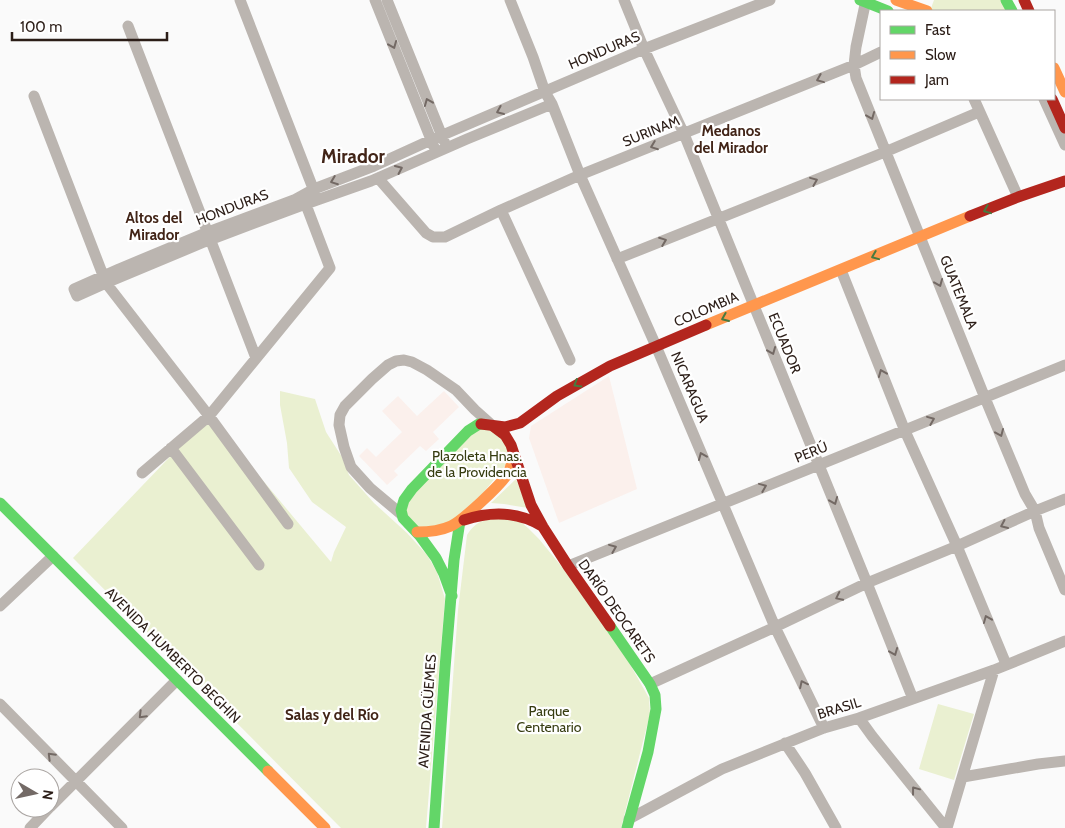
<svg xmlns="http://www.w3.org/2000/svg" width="1065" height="828" font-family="Cabin,sans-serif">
<rect width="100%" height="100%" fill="#fafafa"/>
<!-- built -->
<path fill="#fbf0ec" d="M609,376L637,489L559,523L529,438L531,426Z
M444,391L459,407L433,432L439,439L426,451L420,446L394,471L398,475L387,485L359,456L367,448L376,457L402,432L382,411L398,396L417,416Z"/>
<!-- green -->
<path fill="#eaf0d1" d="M934,0H1006L1012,11H930Z
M280,391L315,399L326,432L342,457L349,475L374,503L407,533L427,555L437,572L445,599L426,828H341L73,558L209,416L331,562L334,552L346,527L312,502L289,468L287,443L280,405Z
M493,426L514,455L460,521L417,532L401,507L468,431Z
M516,479L528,508L504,504L491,503Z
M503,518L521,522L528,528L539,539L562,567L623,652L649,698L650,714L621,828H442L458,610L467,535C477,519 486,520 503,518Z
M938,704L974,714L954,780L919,769Z"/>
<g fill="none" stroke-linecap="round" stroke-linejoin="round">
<!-- street -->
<path stroke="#bbb5b0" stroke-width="11" d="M240,0L316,196
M375,0L434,147
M387,0L444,141
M510,0L533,57L545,92L552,104L580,175L656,346L775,627L824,728
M624,0L644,49L684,134L867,583L913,699
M866,0L856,47L854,65L856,78L985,398L1025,494L1035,511L1039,528L1065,590
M128,26L256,358
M34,96L106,283L209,416L288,524
M974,99L1018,197
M1044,99L1065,145
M552,104L467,139L371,181L300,206L204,242L106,283L77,296L74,289L119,269L203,234L294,200L314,189L374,166L431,140L644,49L770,0
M378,178L426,233L433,237H445L501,210L580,175L854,65L881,52
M501,210L570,360
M617,259L885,152L979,112
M841,270L905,431L957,546L1006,664
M171,448L259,565
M142,473L209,416L330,268L303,197
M401,514L370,488L351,467L344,447L339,425L340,415L345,406L372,379L388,365L396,361L404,360L412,362L427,370L456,390L475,410L493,426
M568,566C733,499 900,433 1065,365
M0,606L53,556
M650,684L775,627L867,583L957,546L1035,511L1065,499
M0,704L122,828
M859,718L872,736L946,828
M785,743L805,773L836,828
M963,777L1038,764L1065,761
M50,807L177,680
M629,819L722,769L824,728L859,718L994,670L1065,641
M30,828L49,808
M947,828L994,670"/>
<!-- fast -->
<path stroke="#63d668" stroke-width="11" d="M860,0L888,11
M1006,0L1012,11
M0,503L268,771
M452,596L444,574L436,558L420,536L403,518L401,510L404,500L412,489L468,431L479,424H481
M610,626L650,684L655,695L656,709L648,752L627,828
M434,828L445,668L454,560L460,521"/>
<!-- slow -->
<path stroke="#ff974d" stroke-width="11" d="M896,0L927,11
M1054,68L1065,92
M706,325L970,216
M417,532C429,532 440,531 451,526C462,521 502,484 508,473C511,468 512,461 514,455
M268,771L325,828"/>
<!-- jam -->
<path stroke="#b3261e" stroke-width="11" d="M1024,0L1029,11
M1052,99L1065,128
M970,216L1018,197L1065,181
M481,424L505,427L520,423L557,396L610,366L706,325
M493,426L505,435L511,445L531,505L543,527L568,566L610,626
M464,520C491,511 517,511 542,526"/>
</g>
<!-- one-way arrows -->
<defs><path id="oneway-chevron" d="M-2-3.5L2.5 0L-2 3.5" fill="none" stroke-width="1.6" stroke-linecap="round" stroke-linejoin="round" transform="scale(1.25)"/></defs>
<g stroke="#736964">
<use href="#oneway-chevron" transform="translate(393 45) rotate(68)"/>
<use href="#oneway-chevron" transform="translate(820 79) rotate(158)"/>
<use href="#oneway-chevron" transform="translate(428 102) rotate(-112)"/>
<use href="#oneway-chevron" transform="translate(500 111) rotate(157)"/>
<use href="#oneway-chevron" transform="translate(871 116) rotate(68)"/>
<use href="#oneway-chevron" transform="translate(654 146) rotate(159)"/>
<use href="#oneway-chevron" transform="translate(399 169) rotate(-24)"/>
<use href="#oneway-chevron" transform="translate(334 181) rotate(159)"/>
<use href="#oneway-chevron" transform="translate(814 181) rotate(-22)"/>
<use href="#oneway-chevron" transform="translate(663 241) rotate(-21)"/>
<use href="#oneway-chevron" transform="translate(939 283) rotate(68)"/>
<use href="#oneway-chevron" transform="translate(772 351) rotate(68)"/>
<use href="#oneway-chevron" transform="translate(882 373) rotate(-112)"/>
<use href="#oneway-chevron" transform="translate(931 420) rotate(-22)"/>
<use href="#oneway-chevron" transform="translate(1000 433) rotate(67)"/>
<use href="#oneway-chevron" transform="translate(702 456) rotate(-113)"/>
<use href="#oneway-chevron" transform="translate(763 487) rotate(-22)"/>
<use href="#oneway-chevron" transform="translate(834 501) rotate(68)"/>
<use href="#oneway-chevron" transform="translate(1004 525) rotate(156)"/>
<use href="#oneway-chevron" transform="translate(613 548) rotate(-22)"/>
<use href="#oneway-chevron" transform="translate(839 597) rotate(154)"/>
<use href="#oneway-chevron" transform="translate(987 619) rotate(-112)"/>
<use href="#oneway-chevron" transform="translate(894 652) rotate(68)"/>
<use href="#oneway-chevron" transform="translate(803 684) rotate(-116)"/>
<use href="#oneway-chevron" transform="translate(142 715) rotate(135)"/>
<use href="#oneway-chevron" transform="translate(51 756) rotate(-135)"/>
<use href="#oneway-chevron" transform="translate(915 790) rotate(-127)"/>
</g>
<g stroke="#477a40">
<use href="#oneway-chevron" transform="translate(987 210) rotate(158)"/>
<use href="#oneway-chevron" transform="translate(875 256) rotate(158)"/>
<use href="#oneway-chevron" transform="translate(725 318) rotate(157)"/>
<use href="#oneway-chevron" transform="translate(577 384) rotate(149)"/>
</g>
<g text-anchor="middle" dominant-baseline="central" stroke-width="4.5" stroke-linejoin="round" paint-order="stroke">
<!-- street labels -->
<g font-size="14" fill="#2b1d17" stroke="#fff">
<text transform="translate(604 50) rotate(-23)">HONDURAS</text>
<text transform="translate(651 131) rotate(-22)">SURINAM</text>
<text transform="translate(232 207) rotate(-21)">HONDURAS</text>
<text transform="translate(959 292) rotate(68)">GUATEMALA</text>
<text transform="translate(706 309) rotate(-23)">COLOMBIA</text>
<text transform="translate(785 343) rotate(68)">ECUADOR</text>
<text transform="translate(690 387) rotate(67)">NICARAGUA</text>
<text transform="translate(811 452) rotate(-22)">PERÚ</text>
<text transform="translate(617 611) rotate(55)">DARÍO DEOCARETS</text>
<text transform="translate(173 655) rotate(45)">AVENIDA HUMBERTO BEGHIN</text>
<text transform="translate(839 708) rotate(-17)">BRASIL</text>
<text transform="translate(427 711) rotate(-86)">AVENIDA GÜEMES</text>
</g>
<!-- park labels -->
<g font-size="14" fill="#363c10" stroke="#fff">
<text x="477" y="456">Plazoleta Hnas.<tspan x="477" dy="16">de la Providencia</tspan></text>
<text x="549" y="711">Parque<tspan x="549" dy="16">Centenario</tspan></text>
</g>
<!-- neighbourhood labels -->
<g font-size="15" font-weight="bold" fill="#422518" stroke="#fff">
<text x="731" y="131">Medanos<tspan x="731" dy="17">del Mirador</tspan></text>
<text x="154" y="218">Altos del<tspan x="154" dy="17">Mirador</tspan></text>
<text x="332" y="715">Salas y del Río</text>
</g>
<!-- district labels -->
<g font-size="19" font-weight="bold" fill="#422518" stroke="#fff">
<text x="353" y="156">Mirador</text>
</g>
</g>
<!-- legend -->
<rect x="880" y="10" width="175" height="90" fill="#ffffff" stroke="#aaa5a2"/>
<rect x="890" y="26" width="25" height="8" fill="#63d668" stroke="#aaa5a2"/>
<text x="925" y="35" font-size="15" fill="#2b1d17">Fast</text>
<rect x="890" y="51" width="25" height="8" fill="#ff974d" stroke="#aaa5a2"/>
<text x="925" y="60" font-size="15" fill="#2b1d17">Slow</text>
<rect x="890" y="76" width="25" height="8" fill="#b3261e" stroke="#aaa5a2"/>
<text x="925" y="85" font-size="15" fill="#2b1d17">Jam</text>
<!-- north arrow -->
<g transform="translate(35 793) rotate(99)"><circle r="24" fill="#ffffff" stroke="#aaa5a2"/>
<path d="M0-4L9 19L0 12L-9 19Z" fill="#736a66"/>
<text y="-8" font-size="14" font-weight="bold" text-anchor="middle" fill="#2b1d17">N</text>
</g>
<!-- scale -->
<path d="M12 32v8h155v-8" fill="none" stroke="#2b1d17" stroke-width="2.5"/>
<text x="20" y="32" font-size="15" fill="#2b1d17" stroke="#ffffff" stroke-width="4" paint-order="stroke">100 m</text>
</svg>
